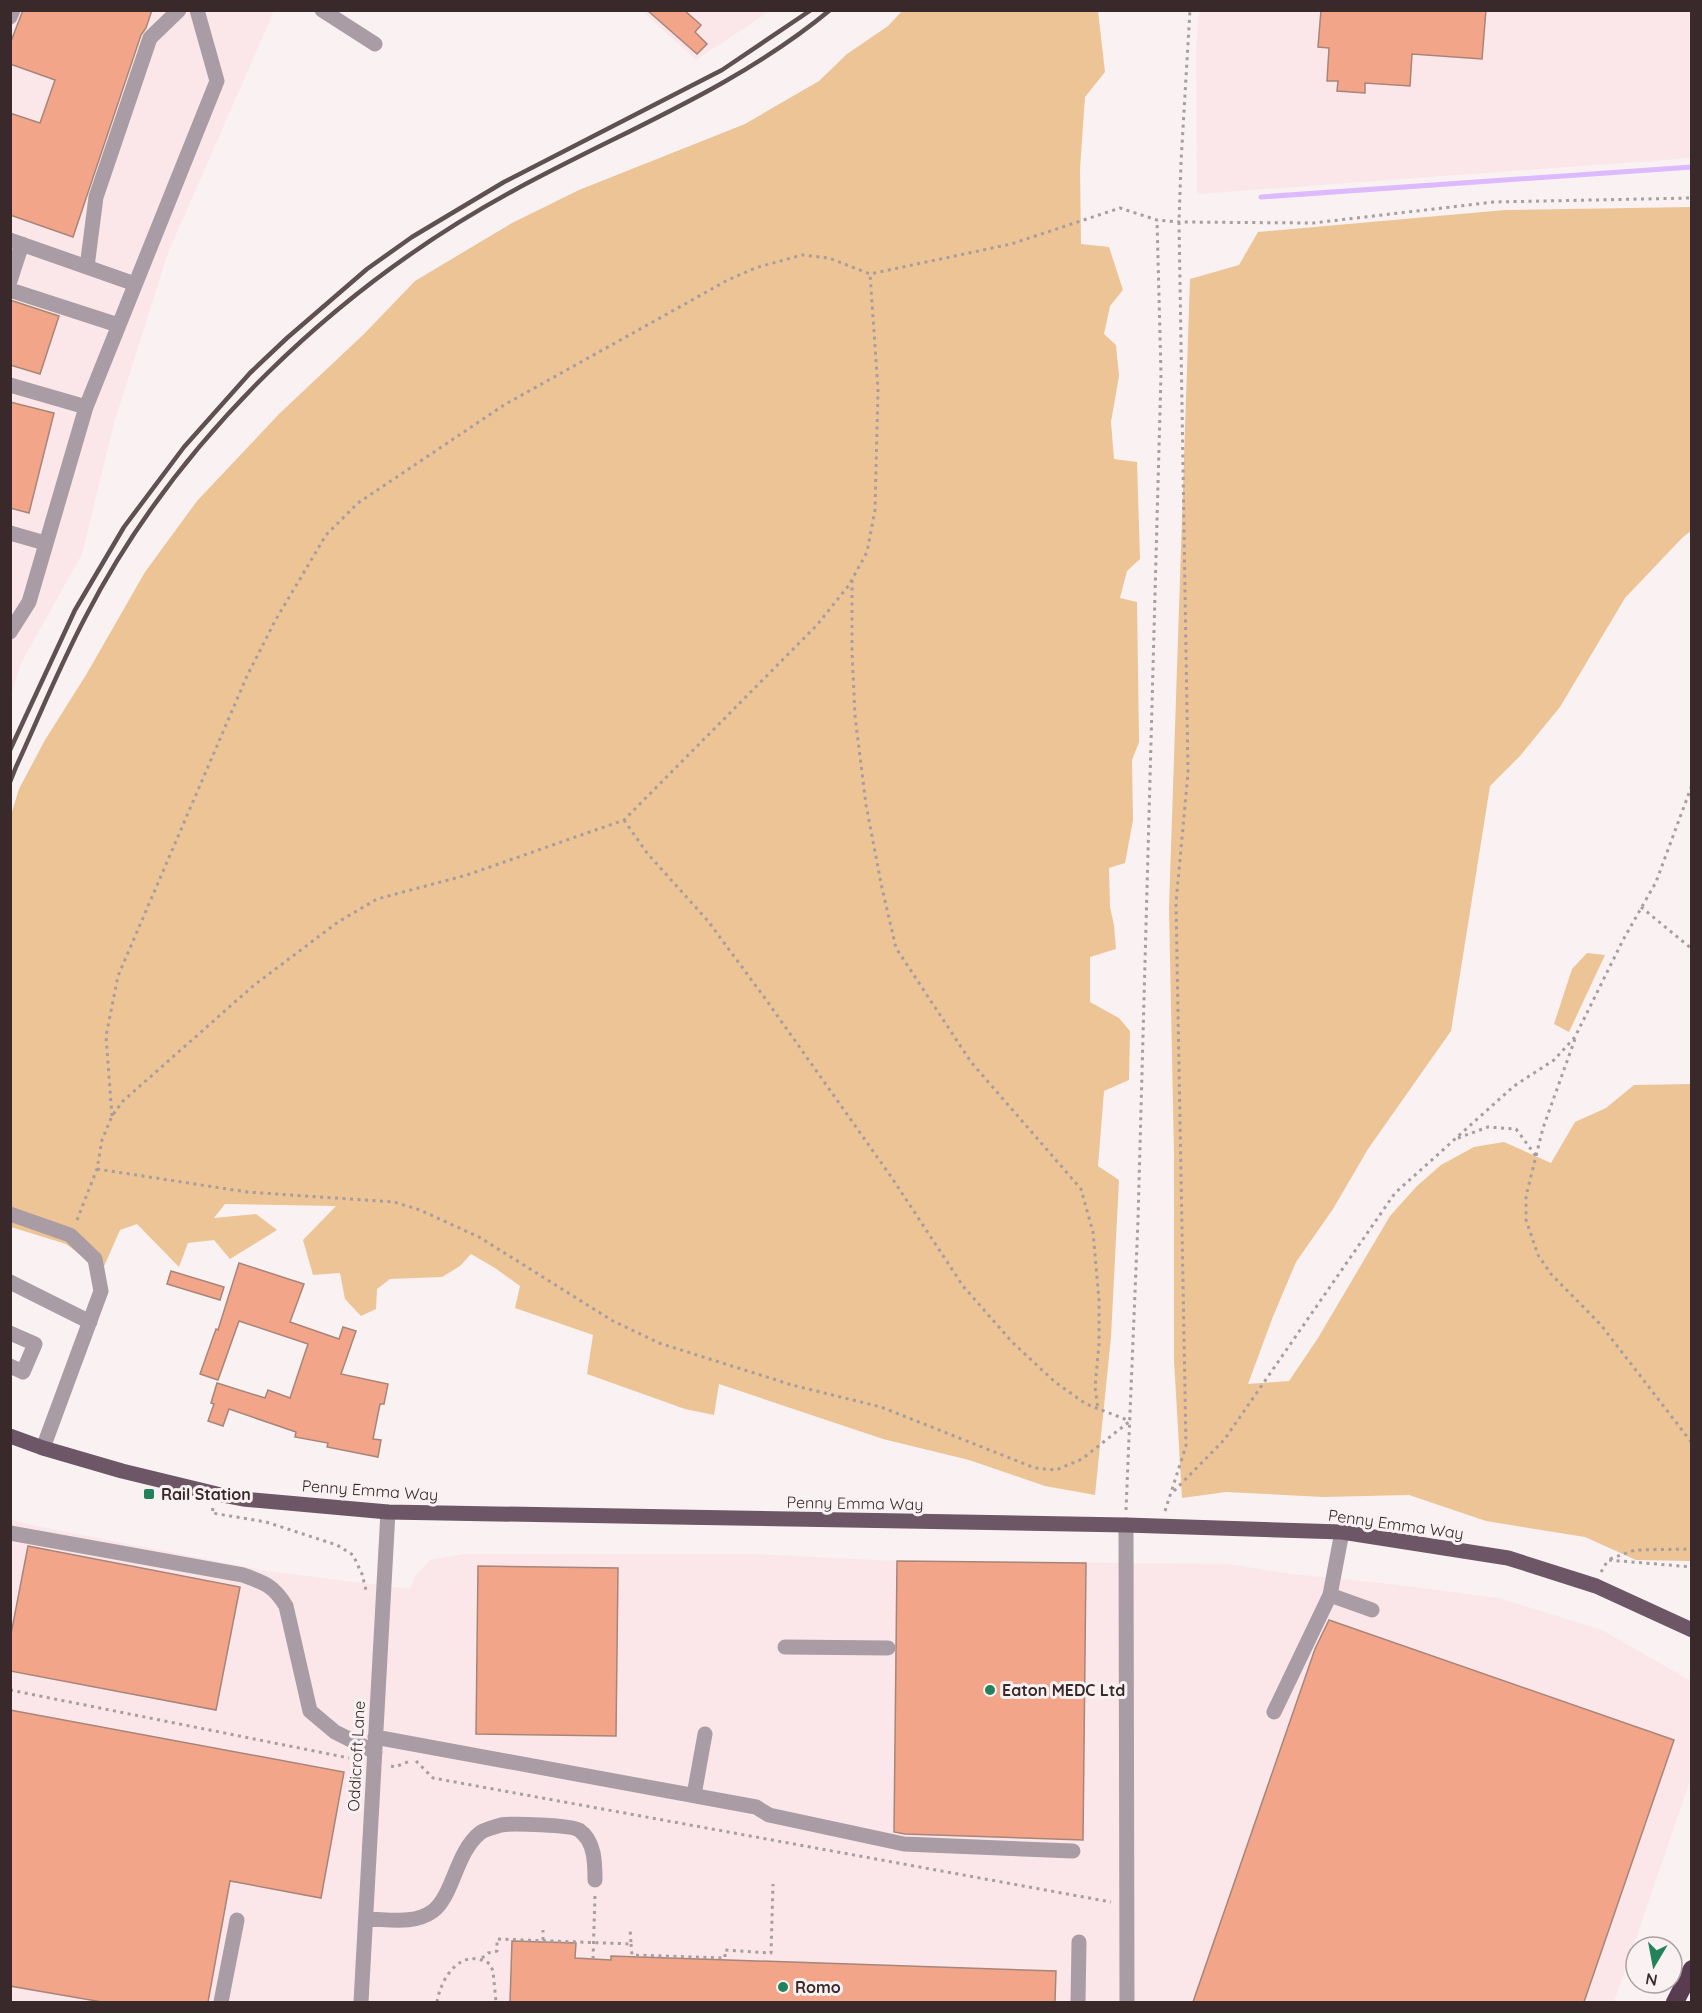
<svg xmlns="http://www.w3.org/2000/svg" width="1702" height="2013" font-family="Quicksand,sans-serif">
<rect width="100%" height="100%" fill="#f9f1f2"/>
<!-- built -->
<path fill="#fbe7e9" d="M11,11H274L168,253L114,423L82,554L21,663L11,695Z
M642,11H770L696,60Z
M1199,11H1691V158L1197,194L1196,49Z
M10,1519L36,1526L268,1571L410,1589L416,1575L430,1560L464,1554H753L897,1561L1228,1564L1291,1574L1382,1583L1499,1598L1602,1630L1691,1681V1778L1614,2002H11Z"/>
<!-- green -->
<path fill="#edc496" d="M902,11H1098L1105,72L1085,97L1080,169L1081,244L1109,247L1123,290L1110,306L1104,334L1116,345L1119,376L1111,422L1114,459L1137,462L1140,559L1127,571L1120,598L1137,602L1139,742L1132,760L1133,820L1125,863L1109,868L1110,907L1114,925L1116,949L1090,957V1002L1119,1018L1130,1031L1129,1080L1104,1091L1098,1166L1119,1180L1111,1337L1095,1495L1045,1486L969,1460L883,1439L719,1384L714,1415L685,1409L587,1374L593,1335L515,1308L520,1286L495,1268L471,1254L460,1266L442,1277L390,1279L377,1289L376,1309L361,1316L345,1299L340,1273L313,1275L303,1240L336,1206L225,1204L214,1218L256,1214L277,1230L230,1259L214,1240L188,1243L179,1267L137,1224L120,1230L102,1271L66,1244L11,1227L10,818L19,789L45,740L86,675L145,572L197,501L280,413L364,334L415,281L512,223L579,190L745,124L819,81L847,54L888,26Z
M1691,207V531L1683,537L1625,598L1560,707L1520,756L1490,786L1451,1031L1368,1149L1333,1209L1296,1262L1272,1319L1248,1384L1289,1381L1318,1338L1390,1216L1417,1186L1441,1165L1474,1147L1504,1142L1551,1163L1575,1122L1606,1108L1634,1085L1691,1084V1561L1636,1560L1585,1537L1486,1521L1409,1495L1323,1497L1226,1492L1182,1498L1174,1360V1155L1169,908L1190,279L1239,265L1258,232L1505,210Z
M1587,953L1605,955L1569,1032L1554,1024L1572,969Z"/>
<g fill="none" stroke-linecap="round" stroke-linejoin="round">
<!-- stream -->
<path stroke="#ddb9fd" stroke-width="5" d="M1261,197L1692,167"/>
</g>
<!-- building -->
<path fill="#f3a58a" stroke="#a78579" stroke-width="1.5" d="M23,10H152L146,28L141,35L73,237L10,215V113L40,123L55,80L10,64V44Z
M647,10H684L701,25L695,32L707,44L697,54Z
M1321,10H1486L1482,59L1412,54L1410,86L1365,83V93L1337,91L1338,81H1327L1329,48L1318,47Z
M10,300L59,316L40,374L10,365Z
M10,402L54,413L29,513L10,508Z
M239,1263L304,1284L290,1322L339,1339L343,1327L356,1331L341,1374L388,1384L384,1404H380L373,1439L381,1440L378,1457L327,1447L328,1443L295,1437L296,1432L229,1409L223,1426L208,1421L214,1404L211,1403L217,1383L265,1398L268,1390L290,1398L308,1344L239,1321L218,1380L200,1374L216,1329L218,1330Z
M171,1271L224,1287L220,1300L167,1284Z
M28,1546L240,1587L216,1710L10,1671V1639Z
M897,1561L1086,1563L1083,1840L905,1834L894,1832Z
M478,1566L618,1568L616,1736L476,1734Z
M1329,1620L1674,1740L1584,2002H1193L1315,1649Z
M10,1710L344,1772L321,1898L230,1881L208,2002H102L10,1986Z
M512,1941L576,1943L575,1958L611,1960V1956L1056,1971L1055,2002H510Z"/>
<g fill="none" stroke-linecap="round" stroke-linejoin="round">
<!-- path -->
<path stroke="#a89d9f" stroke-width="3" stroke-dasharray="3 4.5" stroke-linecap="butt" d="M852,580V652L855,716L866,805L882,888L896,948L971,1062L1081,1189L1093,1232L1099,1300V1344L1095,1387L1098,1409
M624,820L647,853L708,921L767,1001L892,1178L963,1286L1012,1342L1055,1382L1086,1404L1130,1421
M1641,907L1692,949
M1575,1039L1543,1128L1526,1196V1220L1538,1255L1551,1274L1601,1325L1692,1443
M112,1116L106,1036L118,976L247,676L275,621L326,535L358,503L504,405L726,281L755,268L802,255L829,258L870,274L1011,244L1120,208L1157,220L1179,222L1313,223L1494,202L1692,198
M1458,1138L1488,1127L1516,1129L1536,1156
M97,1169L247,1192L394,1202L420,1210L479,1237L613,1321L659,1343L792,1385L881,1407L1035,1468L1056,1470L1082,1459L1130,1421
M77,1220L97,1169L102,1140L112,1116L123,1101L253,986L338,922L377,899L467,875L624,820L817,625L849,585L867,552L875,510L878,389L870,274
M1174,1491L1224,1440L1395,1193L1514,1086L1554,1060L1575,1037L1623,940L1656,882L1692,785
M213,1508L212,1513L266,1522L337,1545L353,1555L362,1574L366,1590
M1126,1510L1138,1220L1161,374L1157,220
M1165,1511L1186,1446L1176,903L1188,773L1179,222L1181,162L1190,10
M1610,1559L1635,1550L1692,1549
M1601,1572L1608,1560L1692,1567
M10,1690L349,1758
M416,1761L433,1778L1111,1902
M391,1766L395,1767L410,1761
M543,1940V1930
M631,1944L632,1955L725,1958V1950L771,1953L773,1884
M482,1958L488,1953L497,1951V1939L631,1944L630,1928
M593,1959L595,1895
M437,2002C441,1977 462,1946 490,1964L493,1971L496,2002"/>
<!-- minor -->
<path stroke="#aa9ca5" stroke-width="15" d="M322,10L375,44
M10,17L13,10
M10,240L135,284
M87,267L96,197L150,38L179,10
M10,281L22,244
M10,290L118,325
M10,385L86,407
M10,533L45,543
M10,632L29,602L86,407L217,81L197,10
M10,1214L70,1235L95,1259L101,1291L43,1448
M10,1282L90,1322
M10,1333L35,1344L23,1372L10,1366
M1126,1525L1127,2002
M10,1533L243,1575C265,1583 274,1586 286,1606L310,1711L335,1732L375,1752
M1330,1595L1372,1610
M785,1647L888,1648
M1274,1712L1330,1595L1342,1532
M375,1737L756,1807L769,1815L904,1844L1073,1851
M694,1795L705,1734
M366,1919C388,1919 414,1925 433,1911C453,1896 456,1852 480,1833C485,1829 495,1827 501,1825C512,1823 571,1825 579,1830C595,1841 595,1863 595,1880
M221,2002L237,1920
M361,2002L388,1512
M1078,2002L1079,1942"/>
<!-- major -->
<path stroke="#6d5665" stroke-width="15" d="M10,1436L43,1448L122,1471L217,1494L243,1499L388,1512L1126,1525L1342,1532L1508,1558L1596,1586L1692,1630"/>
<!-- highway -->
<path stroke="#573d4f" stroke-width="18" d="M1675,2002L1692,1969"/>
<!-- rail -->
<path stroke="#5f5052" stroke-width="4.5" d="M10,750L75,610L124,527L184,447L250,373L287,338L367,269L412,237L504,182L722,70L811,10
M10,782L16,767C39,717 60,665 86,616C177,439 337,287 511,192C618,133 735,89 830,10"/>
</g>
<!-- markers -->
<g fill="#21825b" stroke="#f9f1f2" stroke-width="2">
<rect x="143" y="1488" width="12" height="12" rx="3"/>
<circle cx="990" cy="1690" r="6"/>
<circle cx="783" cy="1987" r="6"/>
</g>
<g text-anchor="middle" dominant-baseline="central" stroke-width="6" stroke-linejoin="round" paint-order="stroke">
<!-- street labels -->
<g font-size="16" fill="#39292b" stroke="#f9f1f2">
<text transform="translate(370 1490) rotate(4)">Penny Emma Way</text>
<text transform="translate(855 1503) rotate(1)">Penny Emma Way</text>
<text transform="translate(1396 1524) rotate(8)">Penny Emma Way</text>
<text transform="translate(356 1756) rotate(-87)">Oddicroft Lane</text>
</g>
<!-- poi labels -->
<g font-size="16" font-weight="bold" fill="#39292b" stroke="#f9f1f2" text-anchor="start">
<text x="161" y="1494">Rail Station</text>
<text x="1002" y="1690">Eaton MEDC Ltd</text>
<text x="795" y="1987">Romo</text>
</g>
</g>
<!-- border -->
<rect width="1702" height="2013" fill="none" stroke="#39292b" stroke-width="24"/>
<!-- north arrow -->
<g transform="translate(1654 1965) rotate(190)"><circle r="28" fill="#f9f1f2" stroke="#aca1a2" stroke-width="1.5"/>
<path d="M0-4.5L10 22L0 15L-10 22Z" fill="#21825b"/>
<text y="-9" font-size="16" font-weight="bold" text-anchor="middle" fill="#39292b">N</text>
</g>
</svg>
